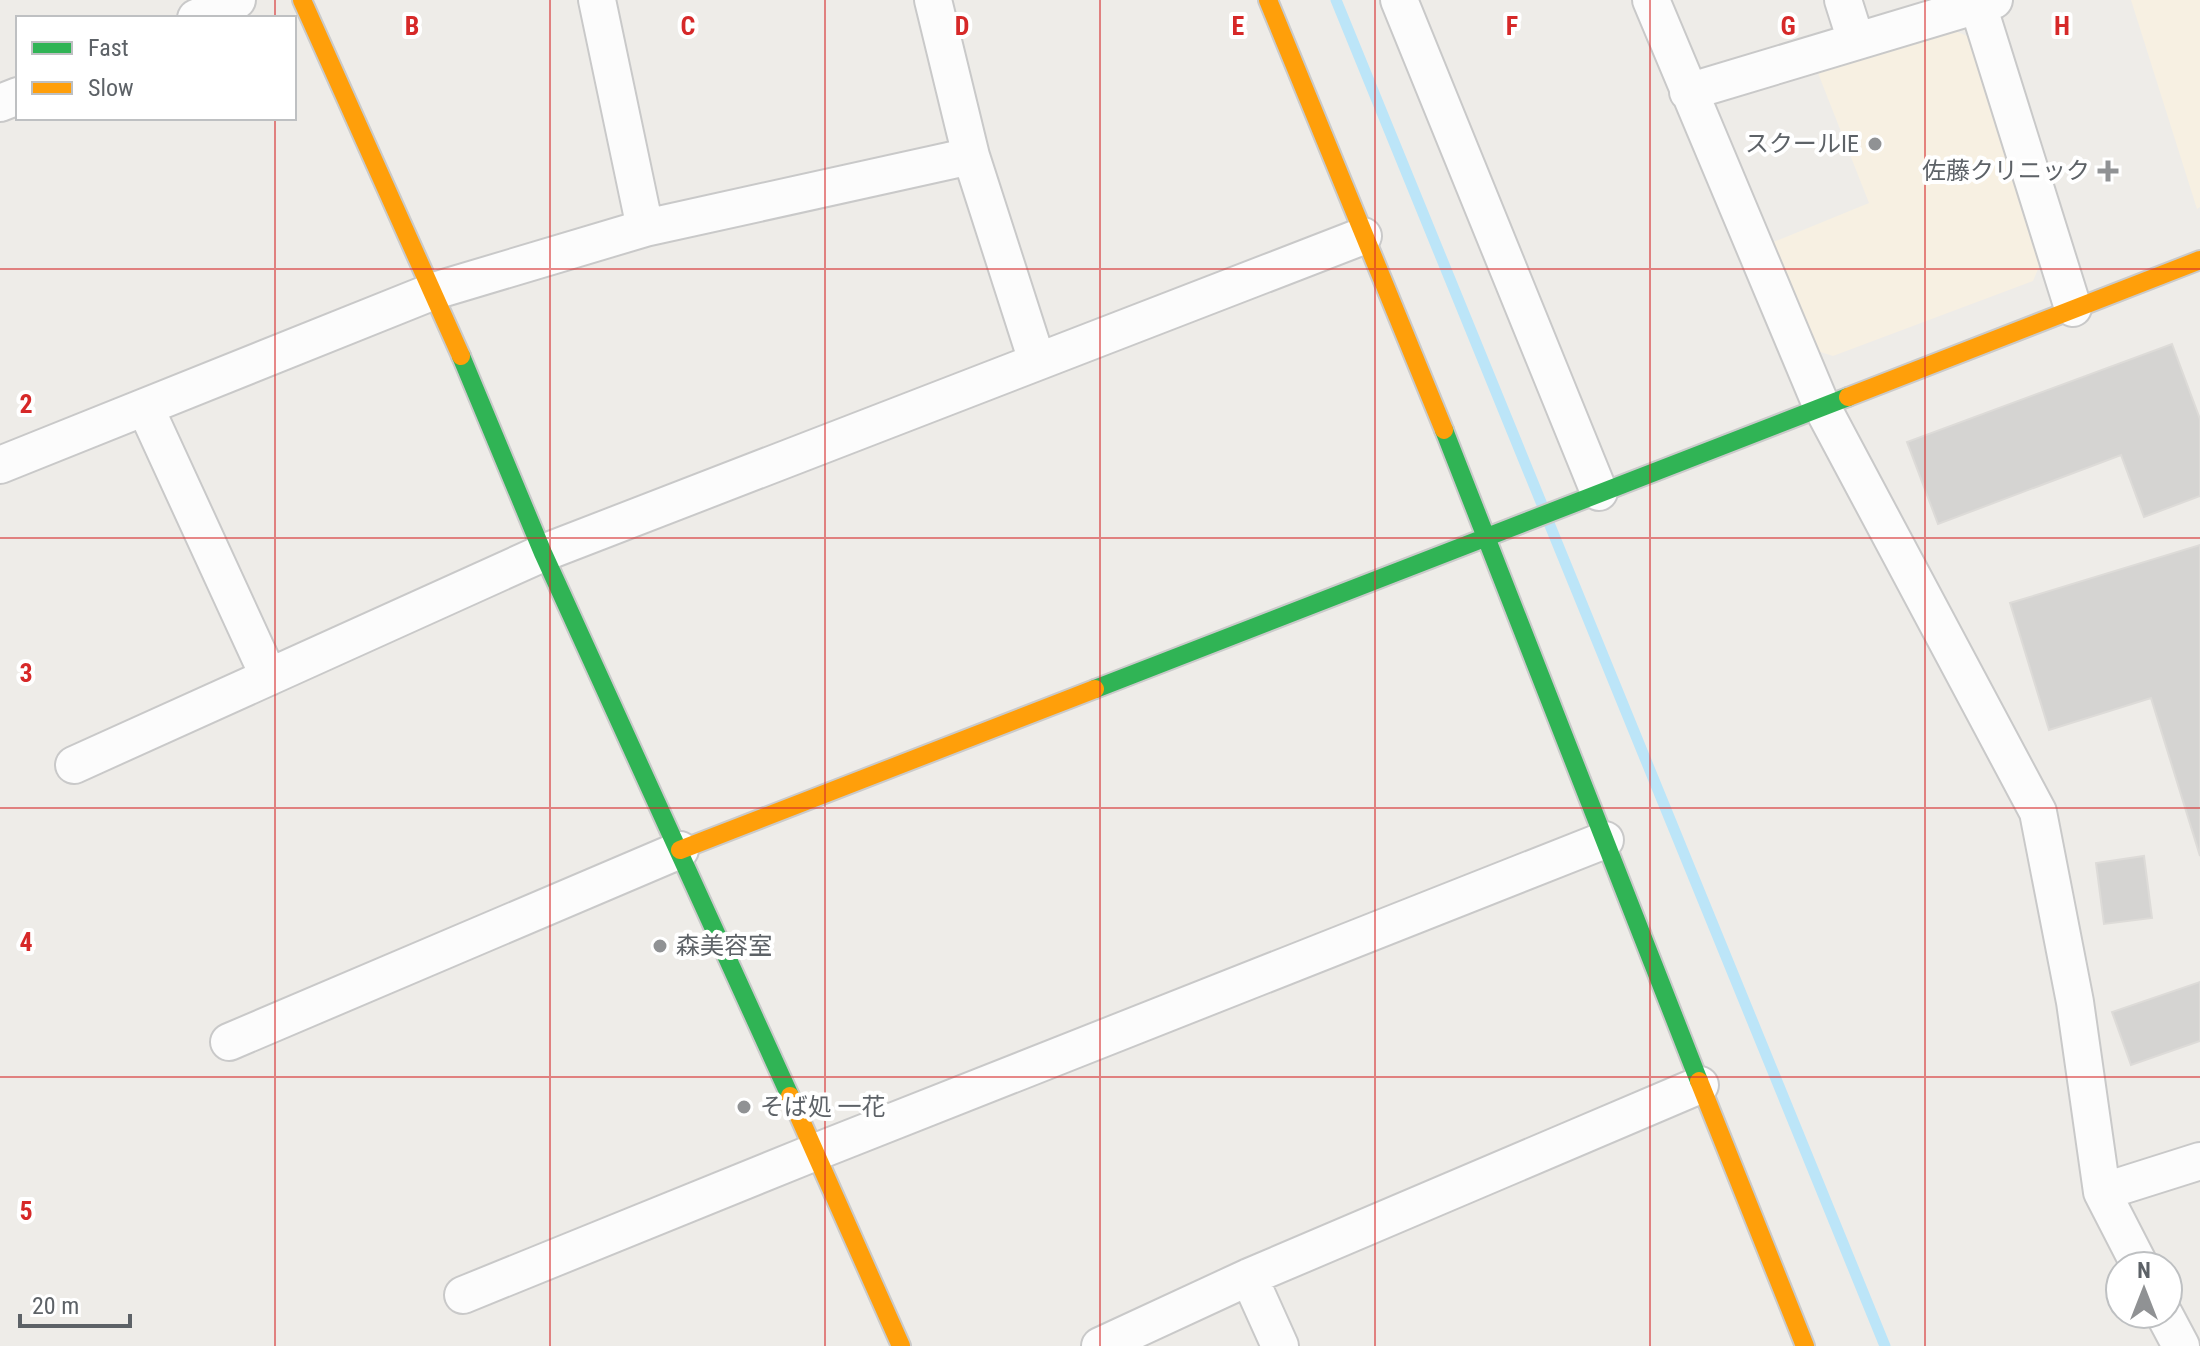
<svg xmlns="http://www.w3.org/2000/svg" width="2200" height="1346" font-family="'Roboto Condensed','Noto Sans JP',sans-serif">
<rect width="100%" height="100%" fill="#eeece8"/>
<!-- commercial -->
<path fill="#f7f0e2" d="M2131,0H2200V207L2197,209Z
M1953,30L1974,39L2044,255L2033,281L1833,356L1811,349L1771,243L1869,203L1816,68Z"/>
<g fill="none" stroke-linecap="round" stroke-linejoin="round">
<!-- stream -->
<path stroke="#bce5f8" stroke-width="11" d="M1336,0L1543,507
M1549,523L1885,1346"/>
</g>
<!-- building -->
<path fill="#d5d4d2" stroke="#dddbd8" stroke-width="2" d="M2172,344L2200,419V496L2144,517L2121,455L1938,524L1907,442Z
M2200,545V856L2151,698L2049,730L2010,603Z
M2144,856L2152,918L2104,924L2096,863Z
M2200,982V1041L2131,1065L2112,1012Z"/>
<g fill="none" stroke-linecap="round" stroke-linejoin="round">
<defs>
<path id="street" d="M597,0L645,228
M933,0L971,156L1037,361
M1399,0L1599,492
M1651,0L1821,405L2038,812L2075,1002L2102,1192L2140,1266
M1843,0L1856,41
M1978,5L2073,308
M196,18L237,0
M1688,92L1994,0
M0,103L18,96
M145,407L269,677
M0,465L434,291L645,228L971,156
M74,765L543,553L1363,236
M229,1042L680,850
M2102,1192L2200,1161
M1249,1277L1280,1346
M463,1295L813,1153L1605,840
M2164,1314L2181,1346
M1100,1346L1249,1277L1700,1085"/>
<path id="fast" d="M461,356L543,553L790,1096
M1444,430L1699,1081
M1095,689L1848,397"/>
<path id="slow" d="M302,0L461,356
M1268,0L1444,430
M1848,397L2200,260
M680,850L1095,689
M1699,1081L1805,1346
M790,1096L901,1346"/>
</defs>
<!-- street casing -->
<use href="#street" stroke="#c9c9c9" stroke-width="40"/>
<!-- fast casing -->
<use href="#fast" stroke="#cacaca" stroke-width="22"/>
<!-- slow casing -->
<use href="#slow" stroke="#cacaca" stroke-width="22"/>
<!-- street -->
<use href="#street" stroke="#fcfcfc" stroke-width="36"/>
<!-- fast -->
<use href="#fast" stroke="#30b455" stroke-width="18"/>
<!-- slow -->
<use href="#slow" stroke="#ff9f0a" stroke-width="18"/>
</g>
<!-- grid -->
<path fill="none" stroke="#d62828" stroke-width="2" stroke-opacity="0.55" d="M275,0V18M550,0V1346M825,0V1346M1100,0V1346M1375,0V1346M1650,0V1346M1925,0V1346M275,118V1346M0,269H2200M0,538H2200M0,808H2200M0,1077H2200"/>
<!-- markers -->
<g fill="#909294" stroke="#fff" stroke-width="3">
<circle cx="1875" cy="144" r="8"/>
<path d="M2104 159h8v8h8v8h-8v8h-8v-8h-8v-8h8z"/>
<circle cx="660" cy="946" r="8"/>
<circle cx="744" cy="1107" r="8"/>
</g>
<g text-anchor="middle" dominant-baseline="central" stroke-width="8" stroke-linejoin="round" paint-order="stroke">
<!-- poi labels -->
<g font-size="24" fill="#5d6267" stroke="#fff" text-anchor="end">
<text x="1859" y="144">スクールIE</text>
<text x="2090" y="171">佐藤クリニック</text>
<text x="676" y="946" text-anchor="start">森美容室</text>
<text x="760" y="1107" text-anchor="start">そば処 一花</text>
</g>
</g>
<g font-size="26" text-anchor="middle" font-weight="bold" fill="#d62828" stroke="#fff" stroke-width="8" stroke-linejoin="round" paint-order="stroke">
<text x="412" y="35">B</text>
<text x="688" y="35">C</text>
<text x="962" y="35">D</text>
<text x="1238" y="35">E</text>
<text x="1512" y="35">F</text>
<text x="1788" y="35">G</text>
<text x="2062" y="35">H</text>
<text x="26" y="413">2</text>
<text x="26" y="682">3</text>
<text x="26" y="951">4</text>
<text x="26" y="1220">5</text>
</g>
<!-- legend -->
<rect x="16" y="16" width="280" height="104" fill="#ffffff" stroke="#bec0c2" stroke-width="2"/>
<rect x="32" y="42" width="40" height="12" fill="#30b455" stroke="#bec0c2" stroke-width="2"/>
<text x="88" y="56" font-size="24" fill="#5d6267">Fast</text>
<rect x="32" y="82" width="40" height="12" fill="#ff9f0a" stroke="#bec0c2" stroke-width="2"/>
<text x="88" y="96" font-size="24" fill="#5d6267">Slow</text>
<!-- north arrow -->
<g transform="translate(2144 1290)"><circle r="38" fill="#ffffff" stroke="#bec0c2" stroke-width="2"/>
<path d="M0-6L14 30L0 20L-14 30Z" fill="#909294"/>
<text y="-12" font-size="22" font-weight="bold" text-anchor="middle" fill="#5d6267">N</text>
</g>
<!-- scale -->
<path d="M20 1314v12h110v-12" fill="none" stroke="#5d6267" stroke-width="4"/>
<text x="32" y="1314" font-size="24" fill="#5d6267" stroke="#ffffff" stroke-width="6" paint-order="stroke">20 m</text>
</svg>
